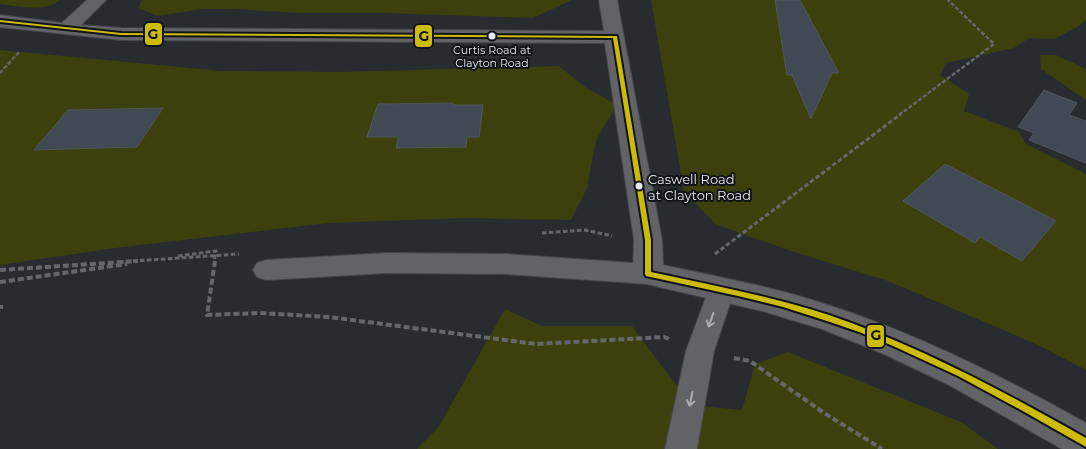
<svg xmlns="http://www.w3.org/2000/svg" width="1086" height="449" font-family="Montserrat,sans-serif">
<rect width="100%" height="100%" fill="#282c30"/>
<!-- green -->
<path fill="#3b400d" d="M0,0H60C44,13 19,6 0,4Z
M142,0H572L533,18L386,13H301L233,9H202L157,16L138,8Z
M651,0H1086V20L1077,27L1054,39L1029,38L1014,48L946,63L940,75L969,94L964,111L1019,132L1026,144L1086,174V370L1036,344L888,281L788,250L715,224L684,191Z
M0,50L222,71L340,72L559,66L585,87L617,105L596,140L587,188L571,220L464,218L328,223L115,248L0,265Z
M1040,55H1056L1086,69V100L1041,69Z
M505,309L542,326H632L691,405L742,410L755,364L788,352L961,422L998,449H417L438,428Z"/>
<!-- building -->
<path fill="#404954" stroke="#52565a" d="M775,0H800L839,73H832L811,119L792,75H787Z
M1044,90L1077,103L1069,115L1086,121V163L1029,140L1034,133L1018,127Z
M453,103V105H483L479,137H467L466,147L396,148L398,137H367L378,104Z
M163,108L137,147L34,150L68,110Z
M945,164L1012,198L1056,221L1022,261L980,237L975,243L903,201Z"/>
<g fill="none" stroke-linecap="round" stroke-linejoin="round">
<defs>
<path id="lane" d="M387,253L506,254L648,264L657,267L661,274L657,281L648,284L506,274L387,273L266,280L257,277L253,270L257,263L266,260Z
M722,278L731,282L735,289L714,351L697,449H665L686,351L709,289L713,282Z"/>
<path id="street" d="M87,0H106L81,25L121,28L604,31L599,0H617L662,240L663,265C718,277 774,287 828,305C918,334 1004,377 1086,423V449H1062L949,385L884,354L822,329L762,311L638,282L633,274L634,240L605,43L121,40L0,27V15L62,23Z"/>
</defs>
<!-- lane casing -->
<use href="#lane" stroke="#43474a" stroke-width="2"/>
<!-- street casing -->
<use href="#street" stroke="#43474a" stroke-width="2"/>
<!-- path-far2 -->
<path stroke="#65686b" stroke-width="2.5" stroke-dasharray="4 2" stroke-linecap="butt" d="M0,73L20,51
M899,115L994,44L948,0"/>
<!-- path-far1 -->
<path stroke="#65686b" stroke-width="3" stroke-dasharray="4.5 2.5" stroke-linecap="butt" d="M542,233L585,230L612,236
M715,254L901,114
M178,256L216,251L214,262
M119,262L239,254"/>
<!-- path -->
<path stroke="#65686b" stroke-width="4" stroke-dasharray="6 3" stroke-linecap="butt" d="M215,261L207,315L260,313L329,317L536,344L664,337L669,339
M0,270L138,261
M0,282L127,264
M0,307H3
M734,358L750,361L824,413L882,449"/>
<!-- lane -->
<use href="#lane" fill="#626366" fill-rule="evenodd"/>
<!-- street -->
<use href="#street" fill="#626366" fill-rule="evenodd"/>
<defs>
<path id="bus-1" d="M0,20L121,33L617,36L651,240V272C711,285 771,296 829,315C919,346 1003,391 1086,438V447L1021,410L958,376L893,346L859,332L827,321L783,307L738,296L646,276L645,274V240L613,38L121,35L0,22Z"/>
</defs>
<!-- bus-1 casing -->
<use href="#bus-1" stroke="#101318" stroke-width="4"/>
<!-- bus-1 -->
<use href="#bus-1" fill="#ccbc09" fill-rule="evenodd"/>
</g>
<!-- one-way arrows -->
<defs><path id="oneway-shaft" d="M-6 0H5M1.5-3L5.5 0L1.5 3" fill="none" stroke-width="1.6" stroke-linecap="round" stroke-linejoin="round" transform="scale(1.25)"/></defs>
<g stroke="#aaadb2">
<use href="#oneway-shaft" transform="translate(711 320) rotate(109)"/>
<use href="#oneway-shaft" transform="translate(691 399) rotate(101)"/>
</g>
<!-- markers -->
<g fill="#e5eaf0" stroke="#101318" stroke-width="2">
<circle cx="492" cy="36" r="4.5"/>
<circle cx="639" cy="186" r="4.5"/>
</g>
<g text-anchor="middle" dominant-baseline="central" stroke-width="4" stroke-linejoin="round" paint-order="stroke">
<!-- far-bus labels -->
<g font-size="11" fill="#e5eaf0" stroke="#101318">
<text x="492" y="50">Curtis Road at<tspan x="492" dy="13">Clayton Road</tspan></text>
</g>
<!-- bus labels -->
<g font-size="13" fill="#e5eaf0" stroke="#101318" text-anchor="start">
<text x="648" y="179">Caswell Road<tspan x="648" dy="16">at Clayton Road</tspan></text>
</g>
</g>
<g stroke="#101318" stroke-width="2">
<rect x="144" y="22" width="19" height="24" rx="5" fill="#ccbc09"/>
<rect x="414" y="24" width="19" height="24" rx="5" fill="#ccbc09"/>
<rect x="866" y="324" width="19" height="24" rx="5" fill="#ccbc09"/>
</g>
<g font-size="14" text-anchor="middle" font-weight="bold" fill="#111">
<text x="153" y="39">G</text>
<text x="424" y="41">G</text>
<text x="876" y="340">G</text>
</g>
</svg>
